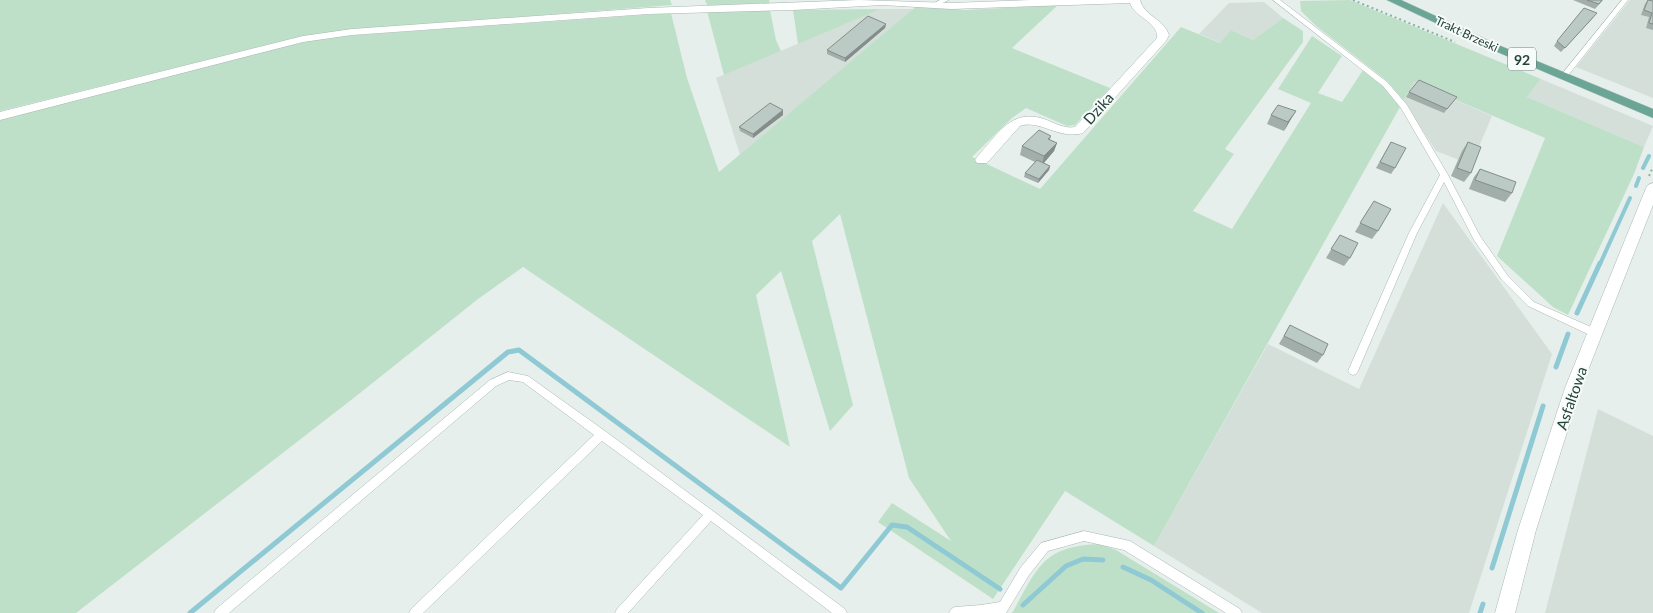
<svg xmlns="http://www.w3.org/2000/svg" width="1653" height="613" font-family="Lato,sans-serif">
<rect width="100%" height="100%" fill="#e6efeb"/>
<!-- built -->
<path fill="#d4dfda" d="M1630,0H1653V98L1576,67Z
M1264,2L1283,18L1253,40L1231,30L1221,43L1199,34L1229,3Z
M881,9H914L740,155L716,78Z
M1541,79L1653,126L1644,147L1527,97Z
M1413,82L1492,116L1475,156L1467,163L1436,151L1403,100Z
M1443,203L1552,354L1469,613H1262L1154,546L1268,344L1359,389Z
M1598,409L1653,436V613H1545Z"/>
<!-- green -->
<path fill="#bfe0c8" d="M0,0H670L672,5L339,31L303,36L0,111Z
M705,0H769L770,6L708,7Z
M1350,0L1541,79L1527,97L1644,147L1634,174L1568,315L1553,307L1497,256L1545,138L1414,82L1403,100L1387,81L1315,25L1301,11L1300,1Z
M918,5L965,10L1058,5L1012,48L1110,88L1075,125L1067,126L1026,108L1012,118L972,157L1040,189L1181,27L1220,43L1231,30L1253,40L1283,18L1303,31V42L1225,149L1234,154L1193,211L1232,229L1311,103L1278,89L1312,36L1342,56L1318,93L1342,102L1363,70L1383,86L1400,107L1154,546L1065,491L993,599L878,522L892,503L951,541L909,478L840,214L812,241L853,405L830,431L781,271L756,295L790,447L523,267L478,299L355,397L76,613H0V119L304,42L330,37L671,13L687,78L719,172Z
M881,9L798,44L793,10Z
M770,10L776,40L781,51L724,75L707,11Z
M1100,544L1116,550L1219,613H1012C1038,568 1042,546 1100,544Z"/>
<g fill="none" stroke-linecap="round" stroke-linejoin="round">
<!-- stream-far1 -->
<path stroke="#8ec9d4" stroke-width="4" d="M1643,168L1649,156
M1636,186L1639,178
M1600,264L1630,198"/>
<!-- stream -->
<path stroke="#8ec9d4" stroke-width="5" d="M1577,313L1600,263
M1556,367L1568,334
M1123,567L1151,580L1202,613
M1492,568L1543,406
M1023,605L1066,566L1083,559L1103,560
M190,613L508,352L519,350L841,588L892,525L907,527L1000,589
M1480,613L1483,604"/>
<defs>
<path id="service" d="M940,0H949L935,6L930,5Z
M1273,0H1280L1387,82L1407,105L1448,175L1480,236L1508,276L1534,302L1598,330L1599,333L1598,336H1592L1528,306L1502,280L1474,240L1444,182L1417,233L1358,371L1356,374L1353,375L1350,374L1348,371L1409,233L1440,175L1401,108L1383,86Z
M1622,0H1628L1566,78H1562V74Z
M508,372L528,376L605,431L845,609L847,613H832L711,521L628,613H615L617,609L703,515L602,441L423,613H409L411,609L594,435L523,382L509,380L496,386L229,613H214L216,609L490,380Z
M1084,531L1130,541L1240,609L1242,613H1226L1124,550L1084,541L1048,551L1029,575L1006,613H949L951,609L955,607L981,605L1000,602L1021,567L1041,543Z"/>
<path id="minor" d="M859,0L951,3L1032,0H1140C1144,16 1164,19 1169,35L1166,41L1083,133C1058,140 1040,119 1020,126L987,163H977L975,160L977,157C997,135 1011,108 1044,119C1055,123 1064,129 1075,127L1157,38C1159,22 1135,18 1130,3L951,9L882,5L793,10L648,14L352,35L303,42L0,120V112L303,36L352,29L648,8Z"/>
<path id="tertiary" d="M1653,183V205L1581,388L1536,530L1515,613H1495L1518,530L1565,388L1646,188L1648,185Z"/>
<path id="primary" d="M1387,0H1401L1503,47L1653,109V118L1495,51Z"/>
</defs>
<!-- service casing -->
<use href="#service" stroke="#a8b8b2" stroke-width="1"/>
<!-- minor casing -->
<use href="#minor" stroke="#a8b8b2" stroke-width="1"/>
<!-- tertiary casing -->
<use href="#tertiary" stroke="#a8b8b2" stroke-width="1"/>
<!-- primary casing -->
<use href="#primary" stroke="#c2cac8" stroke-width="1"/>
<!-- path -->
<path stroke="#86b3a5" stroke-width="2" stroke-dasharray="2 3" stroke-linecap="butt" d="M1353,0L1455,42
M1649,176L1653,167"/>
<!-- service -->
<use href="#service" fill="#fff" fill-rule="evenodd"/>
<!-- minor -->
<use href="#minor" fill="#fff" fill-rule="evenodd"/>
<!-- tertiary -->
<use href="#tertiary" fill="#fff" fill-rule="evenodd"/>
<!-- primary -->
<use href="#primary" fill="#6aa596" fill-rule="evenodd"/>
</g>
<!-- wall -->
<path fill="#a1aea9" d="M1573,0H1603L1595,9Z
M1648,0L1653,1V30L1646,28L1649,17L1641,15L1645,4Z
M1594,17L1561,52L1554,46L1557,41Z
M886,24L885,28L845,62L827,54V50Z
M1409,92L1457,97L1444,113L1406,97Z
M1296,111L1291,119L1284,131L1267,124L1271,115Z
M783,115L753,138L740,131L739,127Z
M1051,136L1050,140L1057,143L1054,151L1044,163L1050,166L1049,170L1038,183L1024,177L1025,173L1035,162L1020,155L1022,146Z
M1391,142L1395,168L1391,174L1376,168Z
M1468,142L1471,173L1464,182L1451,176L1462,151Z
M1480,169L1512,193L1505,202L1469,189L1474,177Z
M1368,210L1378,231L1372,239L1355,232Z
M1340,235L1350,258L1344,266L1326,258Z
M1290,325L1323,355L1317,363L1279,344Z"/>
<!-- shaded-wall -->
<path fill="#838d89" d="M886,24L885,28L845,62V58Z
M783,110V115L753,138V134Z
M1296,111L1291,119L1284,131L1288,122Z
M1057,143L1054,151L1042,165L1044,156Z
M1050,166L1049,170L1038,183L1039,179Z"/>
<!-- building -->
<path fill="#bbcac4" stroke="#838d89" d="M1587,0H1602L1599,4Z
M1648,0L1653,1V24L1649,23L1652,13L1644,10Z
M1584,8L1597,13L1565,48L1557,41Z
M868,16L886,24L845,58L827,50Z
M1419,80L1457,97L1447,109L1409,92Z
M770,103L783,110L753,134L739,127Z
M1278,105L1296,111L1288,122L1271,115Z
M1039,130L1051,136L1048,139L1057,143L1044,156L1022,146Z
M1391,142L1406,148L1395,168L1380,162Z
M1468,142L1481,147L1471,173L1457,168Z
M1037,160L1050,166L1039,179L1025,173Z
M1480,169L1516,182L1512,193L1475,180Z
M1374,201L1391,209L1378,231L1360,223Z
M1340,235L1358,243L1350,258L1331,249Z
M1290,325L1328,344L1323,355L1284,336Z"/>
<g text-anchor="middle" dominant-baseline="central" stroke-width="4" stroke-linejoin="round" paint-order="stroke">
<!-- far-street labels -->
<g font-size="12" fill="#24423a" stroke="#f7fbf9">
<text transform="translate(1467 34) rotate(25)">Trakt Brzeski</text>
</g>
<!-- shield labels -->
<rect fill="#f7fbf9" stroke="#637a73" stroke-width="1" x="1508" y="47.5" width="28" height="23" rx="4"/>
<g font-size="14" font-weight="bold" fill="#24423a">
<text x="1522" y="59">92</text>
</g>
<!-- street labels -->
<g font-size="15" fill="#24423a" stroke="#f7fbf9">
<text transform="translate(1098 108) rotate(-48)">Dzika</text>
<text transform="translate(1571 398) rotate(-71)">Asfaltowa</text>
</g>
</g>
</svg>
